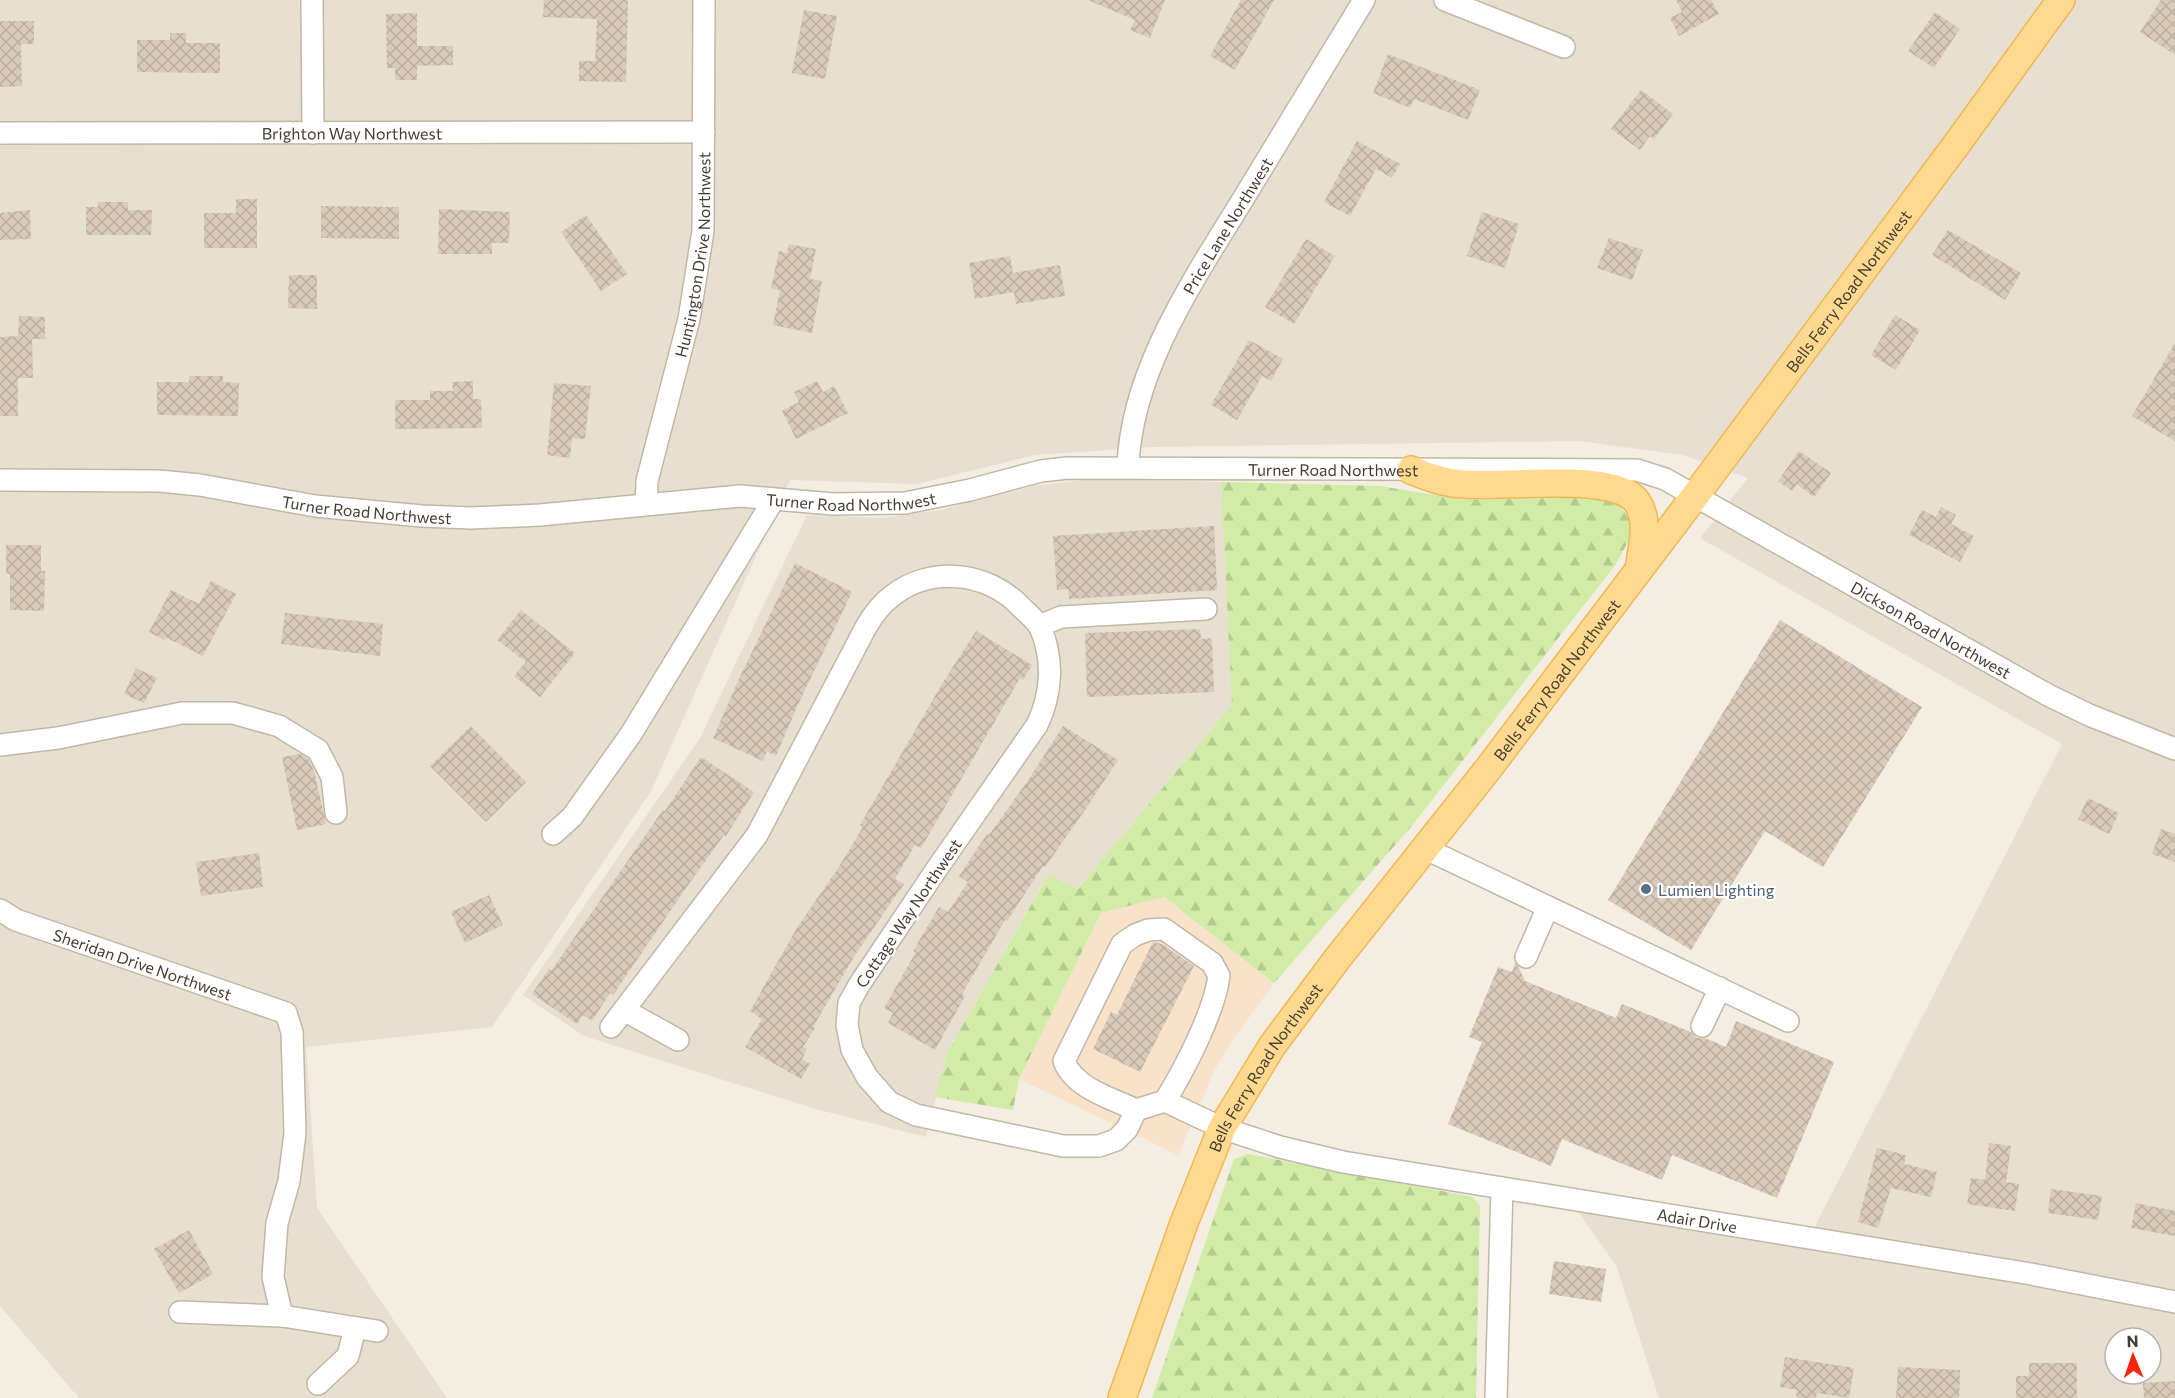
<svg xmlns="http://www.w3.org/2000/svg" width="2175" height="1398" font-family="Commissioner,sans-serif">
<defs>
<pattern id="forest-firs" width="22" height="20" patternUnits="userSpaceOnUse" patternTransform="scale(1.5)"><rect width="22" height="20" fill="#d0eca6"/><path d="M5 1l3.5 6h-7zM16 11l3.5 6h-7z" fill="#b4cb8f"/></pattern>
<pattern id="building-cross-hatch" width="8" height="8" patternUnits="userSpaceOnUse" patternTransform="scale(1.5)"><rect width="8" height="8" fill="#d9cab9"/><path d="M0 0l8 8M0 8l8-8" fill="none" stroke="#bcaea0"/></pattern>
</defs>
<rect width="100%" height="100%" fill="#f3ede2"/>
<!-- residential -->
<path fill="#e7dfcf" fill-rule="evenodd" d="M0,0H2175V1398H1659L1616,1265L1569,1199L1812,1232L2062,744L1700,538L1748,478L1683,455L1579,441L1152,447L1035,455L917,484L790,480L651,791L492,1027L306,1047L317,1208L447,1398H79L0,1306ZM2115,1338H2151V1374H2115Z
M1092,479L1221,482L1232,705L1078,889L1047,876L947,1053L926,1137L816,1109L584,1036L523,995L700,738L807,515L881,518L940,510L1033,486Z"/>
<!-- commercial -->
<path fill="#f8e2ca" d="M1163,897L1274,983L1230,1044L1214,1071L1178,1155L1019,1079L1101,913Z"/>
<!-- forest -->
<path fill="url(#forest-firs)" d="M1221,482L1379,486L1466,500L1596,497L1619,504L1629,519L1630,538L1616,564L1411,827L1274,983L1164,897L1101,913L1019,1079L1013,1110L935,1097L947,1053L1048,875L1078,889L1232,705Z
M1248,1154L1473,1197L1480,1206L1476,1398H1152L1234,1159Z"/>
<!-- building -->
<path fill="url(#building-cross-hatch)" d="M544,0H628L626,82L579,81V61H595L597,19L543,17Z
M1088,0H1165L1150,38L1130,30L1135,20Z
M1241,0H1274L1235,70L1210,56Z
M1676,0H1711L1719,14L1679,36L1670,18L1682,12Z
M2161,0H2175V55L2140,32Z
M804,10L837,16L825,79L792,73Z
M1935,12L1960,29L1934,68L1908,51Z
M417,13V46H453V65L417,66V80H395V68H387L386,14Z
M0,21H34V44H21L22,86L0,87Z
M170,33H186V43H220V73L137,72V40H170Z
M1388,54L1480,90L1468,120L1414,99L1410,108L1373,93Z
M1641,90L1673,114L1654,139L1650,136L1640,150L1611,129Z
M1357,141L1400,164L1392,178L1376,169L1350,216L1324,202Z
M236,199H257V248H204V213H236Z
M98,202H128V210H152L151,235H86V207H98Z
M321,206L399,207V239L321,238Z
M439,209L510,212L509,243H492V254H438Z
M30,210L31,239L0,240V213Z
M1482,212L1519,224L1505,268L1467,256Z
M586,215L627,274L601,291L561,232Z
M1948,230L2021,273L2005,300L1932,255Z
M1609,238L1643,250L1632,280L1597,268Z
M1306,239L1335,256L1294,324L1265,307Z
M789,244L816,249L810,279L822,281L812,333L773,325L780,290L771,288L779,251L787,253Z
M1010,256L1013,273L1060,265L1065,296L1016,304L1014,292L975,299L969,263Z
M289,275H317V309L288,308Z
M1895,315L1920,330L1896,370L1871,355Z
M19,316L45,317V339H32L33,378H18V416H0V337L18,336Z
M1249,340L1283,359L1271,381L1262,376L1237,420L1211,405Z
M2175,343V441L2132,416Z
M189,376H223V382L239,383L238,416L157,415V382H189Z
M473,381V399H481L482,428L395,429V400H430V391H453L452,382Z
M817,381L823,392L834,386L848,413L796,439L782,411L799,402L794,392Z
M554,383L591,386L585,439L572,438L570,458L547,455Z
M1799,451L1831,473L1814,497L1797,484L1792,491L1778,481Z
M1941,507L1956,515L1951,524L1974,536L1960,562L1909,535L1922,510L1936,517Z
M1214,526L1217,590L1069,599L1068,589L1057,590L1053,536Z
M6,545H41V571H45L44,611L10,610V574L6,573Z
M795,563L852,592L796,709L776,756L767,751L763,761L713,738L739,679Z
M211,581L236,594L203,656L165,637L164,640L149,632L171,590L199,604Z
M521,610L575,653L540,697L514,676L526,662L497,640Z
M285,613L383,624L380,656L281,644Z
M1780,620L1922,707L1823,867L1765,831L1691,950L1608,900Z
M1200,629L1201,639L1212,638L1214,692L1087,697L1085,633Z
M976,631L1032,665L1023,680L1020,678L921,848L915,845L895,879L904,884L855,955L813,1027L815,1028L803,1047L807,1049L802,1059L810,1064L801,1079L745,1047L762,1019L750,1011L798,926L837,870L863,827L860,825L942,684Z
M136,668L157,678L144,703L124,694Z
M471,726L526,782L486,822L430,766Z
M1063,726L1118,760L1083,813L1045,867L1043,866L1007,921L1005,920L962,994L965,996L935,1050L888,1023L893,1013L884,1008L916,952L913,951L939,907L948,912L968,882L959,876L987,834L989,835L1027,782Z
M300,754L308,759L314,771L326,824L297,830L282,757Z
M701,757L754,792L726,836L724,835L686,888L613,995L610,993L592,1021L583,1015L577,1024L532,994L549,969L551,971L663,810L665,811Z
M2088,798L2119,813L2109,834L2078,819Z
M2161,829L2175,834V862L2152,854Z
M259,853L263,887L201,896L196,862Z
M489,895L503,925L465,943L451,912Z
M1153,942L1162,944L1194,966L1140,1072L1093,1049L1111,1012L1117,1015Z
M1515,963L1519,968L1525,981L1616,1018L1622,1004L1691,1032L1697,1038H1705L1726,1047L1736,1021L1834,1062L1777,1198L1672,1155L1662,1180L1562,1139L1551,1166L1448,1124L1482,1042L1469,1037L1498,967L1512,972Z
M1989,1143L2011,1146L2006,1182L2019,1184L2015,1211L1967,1204L1971,1178L1985,1180Z
M1877,1148L1906,1155L1904,1164L1937,1172L1931,1197L1891,1188L1878,1228L1858,1222Z
M2051,1189L2102,1196L2098,1220L2048,1213Z
M2136,1203L2175,1211V1236L2131,1228Z
M189,1230L213,1274L179,1293L154,1249Z
M1554,1261L1606,1269L1601,1302L1549,1294Z
M1785,1357L1854,1368L1849,1398L1817,1393L1816,1398H1796L1797,1390L1780,1387Z
M2029,1363H2077V1398H2016V1376H2029Z
M1898,1367L1960,1370L1959,1398H1896Z
M2175,1381V1398H2144L2143,1383Z"/>
<g fill="none" stroke-linecap="round" stroke-linejoin="round">
<defs>
<g id="minor">
<path d="M312,0L313,133"/>
<path d="M1445,0L1564,47"/>
<path id="s1" d="M0,133L704,132"/>
<path id="s2" d="M1128,467C1131,368 1198,273 1248,191C1287,127 1325,64 1364,0"/>
<path id="s3" d="M0,480L159,481L200,485L315,506L422,516L471,518L540,515L740,496L833,504L905,503L970,490L1041,471L1067,468L1637,470L1665,479L2048,695L2089,715L2175,749"/>
<path id="s4" d="M646,504L647,481L689,319L703,231L704,0"/>
<path d="M1039,626L1061,617L1206,609"/>
<path d="M0,745L58,738L182,713H233L279,726L318,750L332,777L336,813"/>
<path d="M553,834L572,817L631,734L774,499"/>
<path d="M1424,848L1788,1021"/>
<path id="s5" d="M0,910L16,920L286,1013L292,1032L295,1133L289,1181L277,1223L273,1277L282,1316"/>
<path d="M1526,957L1548,907"/>
<path d="M624,1010L678,1040"/>
<path d="M1702,1026L1720,988"/>
<path d="M611,1027L757,835L866,627C873,615 881,604 892,596C931,565 988,572 1021,607C1027,613 1036,620 1040,627C1054,659 1052,694 1037,725L936,870L859,985L849,1003L847,1025L852,1050L867,1077L889,1102L916,1115L1063,1146H1099L1116,1140L1127,1129L1136,1110"/>
<path id="s6" d="M1136,1110L1165,1101L1222,1128L1280,1147L1343,1162L2031,1274L2175,1302"/>
<path d="M1136,1110C1111,1098 1074,1088 1064,1061L1122,944L1135,935L1148,930L1164,929L1212,963L1219,976C1214,1013 1185,1068 1165,1101"/>
<path d="M180,1312L282,1316L377,1331"/>
<path d="M318,1384L348,1356L355,1328"/>
<path d="M1496,1398L1502,1188"/>
</g>
<g id="major">
<path d="M1411,470C1428,477 1444,483 1463,484C1499,488 1616,471 1637,502C1650,521 1642,548 1639,569"/>
<path id="s7" d="M1122,1398L1184,1223L1222,1128L1272,1046L1337,959L1488,769L1695,496L1959,141L2061,0"/>
</g>
</defs>
<!-- minor casing -->
<use href="#minor" stroke="#c2b7a7" stroke-width="24"/>
<!-- major casing -->
<use href="#major" stroke="#efb854" stroke-width="30"/>
<!-- minor -->
<use href="#minor" stroke="#fff" stroke-width="21"/>
<!-- major -->
<use href="#major" stroke="#ffd98f" stroke-width="27"/>
</g>
<!-- markers -->
<circle fill="#5c6f8a" stroke="#fff" stroke-width="2" cx="1646" cy="889" r="6"/>
<g text-anchor="middle" dominant-baseline="central" stroke-width="4.5" stroke-linejoin="round" paint-order="stroke">
<!-- street labels -->
<g font-size="16" fill="#453c32" stroke="#fff">
<text stroke="none"><textPath href="#s1" startOffset="352">Brighton Way Northwest</textPath></text>
<text stroke="none"><textPath href="#s2" startOffset="264">Price Lane Northwest</textPath></text>
<text stroke="none"><textPath href="#s4" startOffset="255">Huntington Drive Northwest</textPath></text>
<text stroke="none"><textPath href="#s7" startOffset="1334">Bells Ferry Road Northwest</textPath></text>
<text stroke="none"><textPath href="#s3" startOffset="1341">Turner Road Northwest</textPath></text>
<text stroke="none"><textPath href="#s3" startOffset="855">Turner Road Northwest</textPath></text>
<text stroke="none"><textPath href="#s3" startOffset="369">Turner Road Northwest</textPath></text>
<text stroke="none"><textPath href="#s3" startOffset="1980">Dickson Road Northwest</textPath></text>
<text stroke="none"><textPath href="#s7" startOffset="848">Bells Ferry Road Northwest</textPath></text>
<text transform="translate(908 913) rotate(-56)">Cottage Way Northwest</text>
<text stroke="none"><textPath href="#s5" startOffset="153">Sheridan Drive Northwest</textPath></text>
<text stroke="none"><textPath href="#s7" startOffset="362">Bells Ferry Road Northwest</textPath></text>
<text stroke="none"><textPath href="#s6" startOffset="578">Adair Drive</textPath></text>
</g>
<!-- service labels -->
<g font-size="16" fill="#4e5e75" stroke="#fff" text-anchor="start">
<text x="1658" y="889">Lumien Lighting</text>
</g>
</g>
<!-- north arrow -->
<g transform="translate(2133 1356) rotate(358)"><circle r="28" fill="#ffffff" stroke="#b5b1ad" stroke-width="1.5"/>
<path d="M0-4.5L10 22L0 15L-10 22Z" fill="#ff240d"/>
<text y="-9" font-size="16" font-weight="bold" text-anchor="middle" fill="#453c32">N</text>
</g>
</svg>
